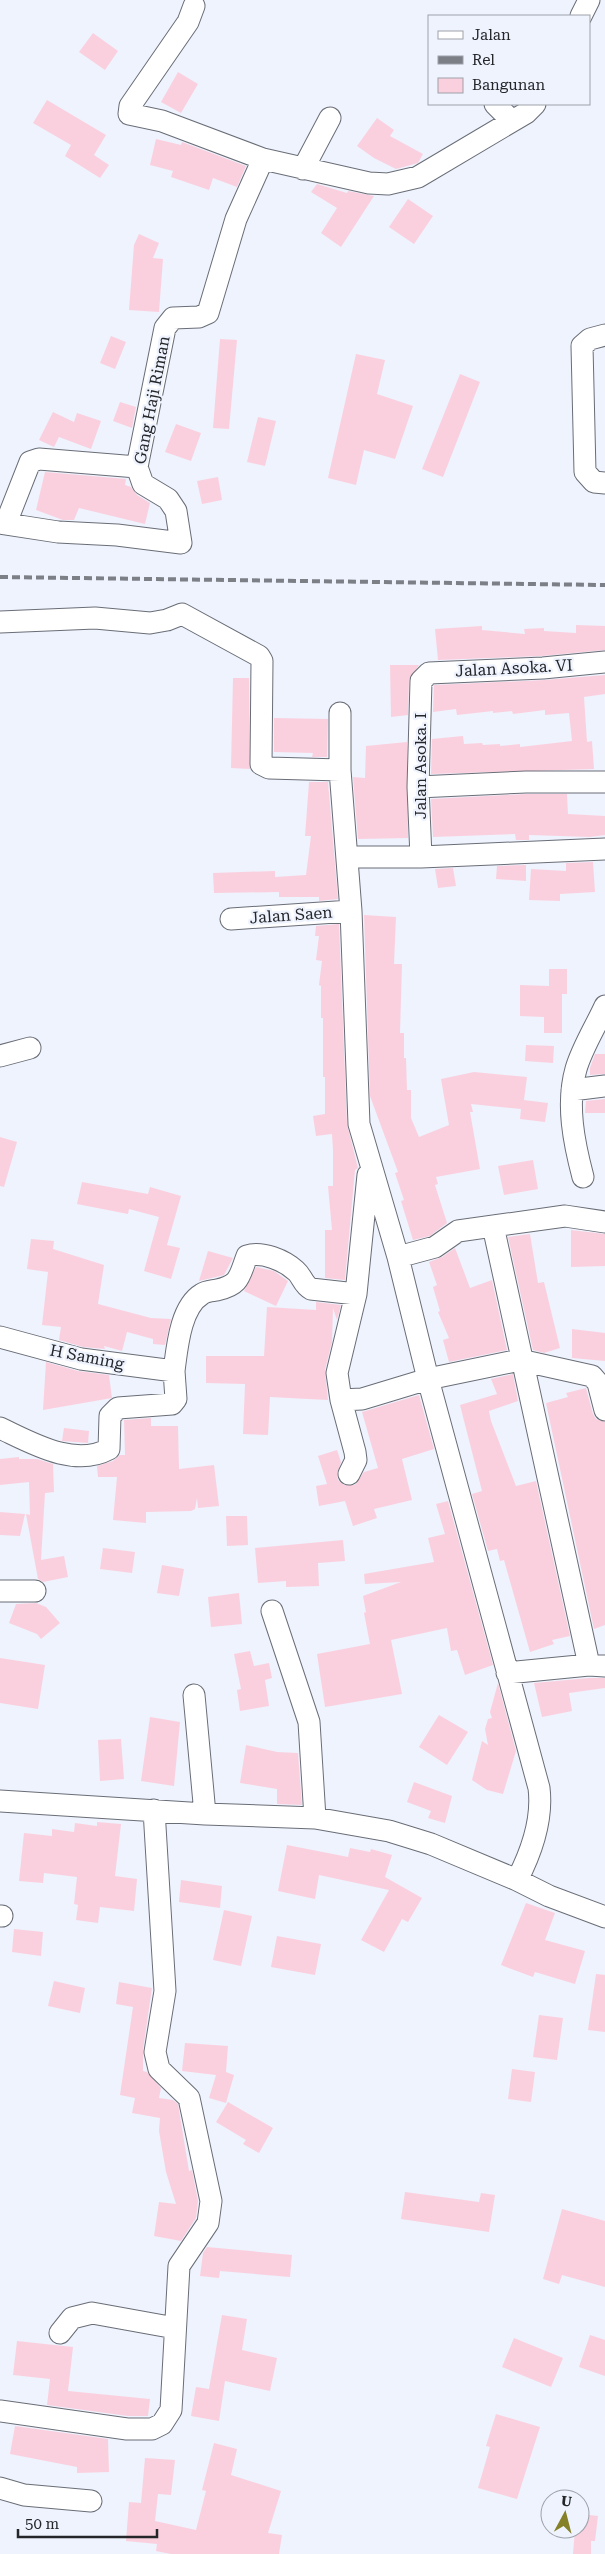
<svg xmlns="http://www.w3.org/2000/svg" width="605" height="2554" font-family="'Roboto Serif',serif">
<rect width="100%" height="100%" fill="#eef3fe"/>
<!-- building -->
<path fill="#fbd0de" d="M93,33L118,51L105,70L79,52Z
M178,72L198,84L181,113L161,102Z
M47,100L106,135L94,155L109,165L100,178L65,156L71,145L33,123Z
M377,118L394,130L390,136L423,154L418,163L396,169L374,158L357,146Z
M156,139L181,145L182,142L246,166L237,187L213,178L209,190L171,177L173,171L150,165Z
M317,184L347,193L348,191L374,196L341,247L321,233L337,208L311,192Z
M408,199L433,216L414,244L389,227Z
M139,234L159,243L153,258L163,259L159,312L129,310L134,245Z
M111,336L126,342L115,369L100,363Z
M220,339L237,340L229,429L213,428Z
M356,354L385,360L377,394L413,406L395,459L364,450L356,485L328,478Z
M460,374L480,382L443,477L422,469Z
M120,402L136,407L132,428L113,421Z
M53,412L74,422L77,413L101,421L91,449L59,437L54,447L39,440Z
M258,417L276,421L265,466L247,462Z
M176,424L201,433L191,461L165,452Z
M45,472L126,479L125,485L131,487L137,495L150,503L145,524L79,508L74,520H63L36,510Z
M218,477L222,500L202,504L197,481Z
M576,625L605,626V650L542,656L438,660L435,629L482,626V630L525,634L524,629L544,628V631L576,633Z
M390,665H419L409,680L408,715L391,717Z
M605,675V694L584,697L587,742L592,741L594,769L431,774L432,739L463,736L464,744L482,743L483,745L500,744V746L520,744V747L572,741L569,713L545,715V710L513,714L512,711L493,713V711L457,715L456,709L433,712L434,685L544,680Z
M233,678H249L250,769L231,768Z
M274,718L328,719L327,757H312L313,753L274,752Z
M407,742L408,838L358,839L353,777L365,778L366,746Z
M309,782H328L338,899L319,901V897H279V892L214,893L213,873L275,871V877L306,875L311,836H305Z
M526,794H567L568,814L605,816V835L590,837L529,835V840H516L515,834L433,837L431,799Z
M593,862L595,892L560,894V901L529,900L531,869L566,871V863Z
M526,865V881L496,879L497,866Z
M453,868L456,886L438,888L435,869Z
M364,915L396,917L394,964H402L400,1033H404V1058H406L407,1090H411V1118L419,1137L449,1125L441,1079L474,1072L527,1077L524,1100L548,1103L545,1122L520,1119L521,1109L471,1104L473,1112H470L480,1169L436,1177L438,1184L435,1185L447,1223L430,1236L413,1240L401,1201L404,1200L395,1173L398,1172L370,1096Z
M339,924L347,1124L358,1168L355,1170L345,1280L325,1278V1230H332L328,1186H333V1150L332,1134L316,1136L313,1116L325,1114V1077H323V1018H321V986L319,985L322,961L316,960L319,936H315L316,926Z
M549,969H567V994H562V1033H544V1017L520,1016V985L549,986Z
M526,1045L554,1046L553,1063L525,1061Z
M595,1054H605V1074L590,1075V1068Z
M605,1099V1113H585L586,1101Z
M0,1137L17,1142L4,1187L0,1186Z
M533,1160L538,1189L504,1195L498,1166Z
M82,1182L148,1194L150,1187L181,1196L167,1245L180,1248L171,1279L144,1271L159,1217L129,1209L128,1214L77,1204Z
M571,1230L605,1234V1266L571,1267Z
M530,1234L538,1283L544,1282L560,1348L544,1353L533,1350L508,1237Z
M31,1239L54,1241L53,1249L104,1265L98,1304L151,1318L171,1319L165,1345L153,1344V1339L127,1332L122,1351L104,1346L105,1349L83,1347L59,1340L61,1327L42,1325L48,1272L27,1269Z
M455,1248L470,1288L492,1280L507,1350L449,1362L443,1340L449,1338L438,1312L440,1311L433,1287L437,1285L429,1262L442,1257Z
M208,1251L233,1258L224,1275L199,1281Z
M256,1267L274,1271L288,1281L276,1306L244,1291Z
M316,1302L341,1305L337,1320L333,1308L332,1342L325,1370L328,1400L270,1397L268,1435L243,1434L245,1384L206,1383V1356H264L267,1307L316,1310Z
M572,1329L605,1333V1361L572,1358Z
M46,1362L78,1371L109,1375L112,1398L43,1410Z
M513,1374L518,1401L489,1411L491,1421L516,1486L536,1481L570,1636L552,1640L554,1644L530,1652L504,1560L500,1561L497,1549L488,1551L472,1494L482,1491L460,1405L497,1394L491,1379Z
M586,1388L593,1414L596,1419L605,1422V1625L594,1629L546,1403L568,1397L566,1393Z
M419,1395L434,1449L402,1459L412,1500L374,1509L377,1518L353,1526L345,1501L319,1506L316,1486L327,1484L318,1456L337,1450L341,1462L337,1474L338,1480L344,1485H355L364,1472L378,1468L362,1412Z
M151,1418V1426H178L179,1469L214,1465L219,1506L198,1508L197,1498L195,1509L191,1511L146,1512V1523L113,1520L117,1477H98L97,1466L113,1461L120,1455H125L124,1420Z
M64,1428L89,1431L88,1443L62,1441Z
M19,1457V1459H37L53,1464L54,1492L45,1493L41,1560L64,1556L68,1577L43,1582L38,1579L26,1514L30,1515L29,1482L0,1485V1459Z
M448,1501L493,1665L465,1675L457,1650L451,1651L447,1628L391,1640L402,1694L325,1707L317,1654L370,1644L364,1613L366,1612L363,1596L401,1582L365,1584L364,1574L434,1562L428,1538L445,1534L436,1504Z
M0,1512L25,1514L20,1536L0,1535Z
M226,1516H247L248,1545L227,1546Z
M343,1540L345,1561L318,1563L319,1586L286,1587V1581L258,1583L255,1548Z
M103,1548L135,1552L132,1573L100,1569Z
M162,1565L184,1569L179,1596L157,1593Z
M239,1593L242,1624L211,1627L208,1597Z
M36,1603L46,1607L60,1623L41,1639L37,1634L9,1623L16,1604Z
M250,1651L254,1666L269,1663L272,1678L265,1680L269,1706L240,1711L237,1690L241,1689L234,1654Z
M0,1658L45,1665L38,1709L0,1703Z
M589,1678H605V1688L569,1693L572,1711L542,1717L534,1683Z
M498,1683L516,1751L503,1794L487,1790L472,1780L482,1741L488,1745L485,1729L488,1719L492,1718L490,1712Z
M439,1715L468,1732L447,1765L419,1747Z
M150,1717L180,1722L174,1786L141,1781Z
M121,1739L124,1779L100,1781L98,1740Z
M246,1745L277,1752L298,1753L302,1805L277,1804V1789L240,1783Z
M414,1782L452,1796L445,1823L428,1818L431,1811L407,1802Z
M97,1822L121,1824L115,1876L137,1879L134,1911L100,1907L98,1923L76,1920L78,1905L74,1904L77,1877L44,1873L43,1883L19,1881L24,1833L52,1836V1829L74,1832L75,1823L97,1826Z
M287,1845L348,1857L350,1848L370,1852L371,1849L392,1855L385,1877L422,1898L408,1922L402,1919L384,1952L361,1940L389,1890L319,1875L315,1899L278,1891Z
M181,1880L222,1886L220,1908L179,1902Z
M526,1903L555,1913L545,1940L585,1951L575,1984L535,1972L533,1977L501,1965Z
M224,1910L252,1916L241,1966L213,1960Z
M14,1929L43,1932L41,1956L12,1952Z
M277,1936L321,1944L315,1975L271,1967Z
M596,1974L605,1975V2032L588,2030Z
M54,1981L85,1988L80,2013L48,2006Z
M119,1982L152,1988L143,2050V2071L147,2072L161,2088L159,2098L173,2100L178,2104L189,2171L192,2170L198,2201L196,2218L181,2241L154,2236L159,2202L176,2204L166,2172L159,2131L160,2118L132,2113L135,2098L120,2095L133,2007L116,2004Z
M539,2015L563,2018L557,2060L533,2057Z
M185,2043L228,2046L226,2072L234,2075L226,2103L209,2098L216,2075L182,2071Z
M512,2069L535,2072L531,2102L508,2099Z
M228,2102L273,2128L259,2153L243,2144L246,2140L216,2122Z
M405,2192L479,2202L481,2193L495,2195L489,2232L401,2219Z
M562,2209L605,2221V2287L562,2275L559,2284L543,2279Z
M207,2247L292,2255L290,2277L220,2271L219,2278L200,2276L203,2253Z
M222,2315L247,2319L242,2350L277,2358L270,2391L225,2381L219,2421L191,2416L196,2387L209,2389Z
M590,2335L605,2340V2376L579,2367Z
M514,2338L563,2358L551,2387L502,2367Z
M17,2341L73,2347L68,2391L150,2399L148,2416H128L47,2405L50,2379L13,2375Z
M496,2414L540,2427L517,2499L478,2488L490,2447L486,2446Z
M15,2426L108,2439L109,2472L77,2473V2467L10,2454Z
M214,2443L237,2449L231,2475L281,2491L268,2533L282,2535L279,2554H171L156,2551L157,2544L126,2541L129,2502L141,2503L145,2458L175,2460L171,2495L158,2494L155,2521L196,2530L206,2491L202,2490Z
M580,2514L598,2516L595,2541H591V2554H573L575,2529H580Z"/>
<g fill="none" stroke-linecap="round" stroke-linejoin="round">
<defs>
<path id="street" d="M194,6L188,22L130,106L129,114L162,121L263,159L369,183L388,184L418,177L526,113L535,104
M581,16L589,0
M495,104L512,121
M303,169L330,118
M605,335L590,339L582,346L585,472L594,482L605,483
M0,523L58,532L117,535L181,543L176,511L168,499L143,484L137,467L165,328L173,318L199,317L208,313L236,219L263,159
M6,523L30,462L39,459L137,467
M0,622L95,618L150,623L167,620L182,614L259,656L262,661L261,764L269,768L340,770L351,911L359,1124L398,1257L428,1379L539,1788C543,1820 532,1851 517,1880
M340,713V770
M418,787L526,782H605
M347,857H421L605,849
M421,857L418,787L421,681L429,673L543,668L605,662
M231,919L351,911
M0,1056L30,1048
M572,1090L605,1086
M368,1175L356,1294L337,1373L341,1400L362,1399L428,1379L520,1360L592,1376L598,1383L605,1410
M583,1177C574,1143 566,1104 576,1069C582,1048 596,1026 605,1006
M493,1226L589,1665
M398,1257L435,1247L458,1231L565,1216L605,1222
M0,1337L81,1359L174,1371C177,1349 180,1307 202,1294C206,1291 212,1291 217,1290C240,1285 239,1277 247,1256C262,1251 284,1260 296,1271C302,1276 303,1285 311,1289L356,1294
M341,1400L355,1452L356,1460L349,1474
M0,1428C32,1443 74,1468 109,1449L110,1416L118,1408L172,1404L176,1399L174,1371
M0,1591H35
M272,1611L309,1722L315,1818
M507,1673L589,1665L605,1666
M194,1695L205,1814
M0,1801L205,1814L315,1818L389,1831L431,1844L517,1880L549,1896L605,1917
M0,1916H2
M60,2333L72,2318L92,2313L175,2328
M0,2411L127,2429H152L162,2424L171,2410L179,2266L208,2223L211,2201L189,2098L159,2069L155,2052L165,1991L154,1810
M0,2488L24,2495L91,2501"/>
</defs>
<!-- street casing -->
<use href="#street" stroke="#696d76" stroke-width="23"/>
<!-- street -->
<use href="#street" stroke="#fff" stroke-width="21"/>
<!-- rail -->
<path stroke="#7c7f86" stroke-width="4" stroke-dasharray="8 4" stroke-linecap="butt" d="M0,577L605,585"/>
</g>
<g text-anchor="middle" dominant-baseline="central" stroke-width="4.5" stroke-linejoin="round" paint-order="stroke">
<!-- street labels -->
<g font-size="16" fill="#24262a" stroke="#eef3fe">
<text transform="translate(152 400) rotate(-79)">Gang Haji Riman</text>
<text transform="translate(514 668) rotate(-3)">Jalan Asoka. VI</text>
<text transform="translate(420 766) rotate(-90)">Jalan Asoka. I</text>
<text transform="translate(291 915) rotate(-4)">Jalan Saen</text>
<text transform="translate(87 1357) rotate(11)">H Saming</text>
</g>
</g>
<!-- legend -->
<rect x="428" y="15" width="162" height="90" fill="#eef3fe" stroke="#9da1a9"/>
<rect x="438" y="31" width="25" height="8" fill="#ffffff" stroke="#9da1a9"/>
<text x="472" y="40" font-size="15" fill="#24262a">Jalan</text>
<rect x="438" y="56" width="25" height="8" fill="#7c7f86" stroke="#9da1a9"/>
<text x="472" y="65" font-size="15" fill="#24262a">Rel</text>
<rect x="438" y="78" width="25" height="15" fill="#fbd0de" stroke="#9da1a9"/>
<text x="472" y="90" font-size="15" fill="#24262a">Bangunan</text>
<!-- north arrow -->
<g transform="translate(565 2514) rotate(7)"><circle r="24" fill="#eef3fe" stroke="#9da1a9"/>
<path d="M0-4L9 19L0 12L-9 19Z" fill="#868028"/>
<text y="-8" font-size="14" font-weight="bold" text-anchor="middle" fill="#24262a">U</text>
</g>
<!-- scale -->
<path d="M18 2529v8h139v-8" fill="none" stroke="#24262a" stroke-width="2.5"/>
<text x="25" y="2529" font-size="15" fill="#24262a" stroke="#eef3fe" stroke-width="4" paint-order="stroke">50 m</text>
</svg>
